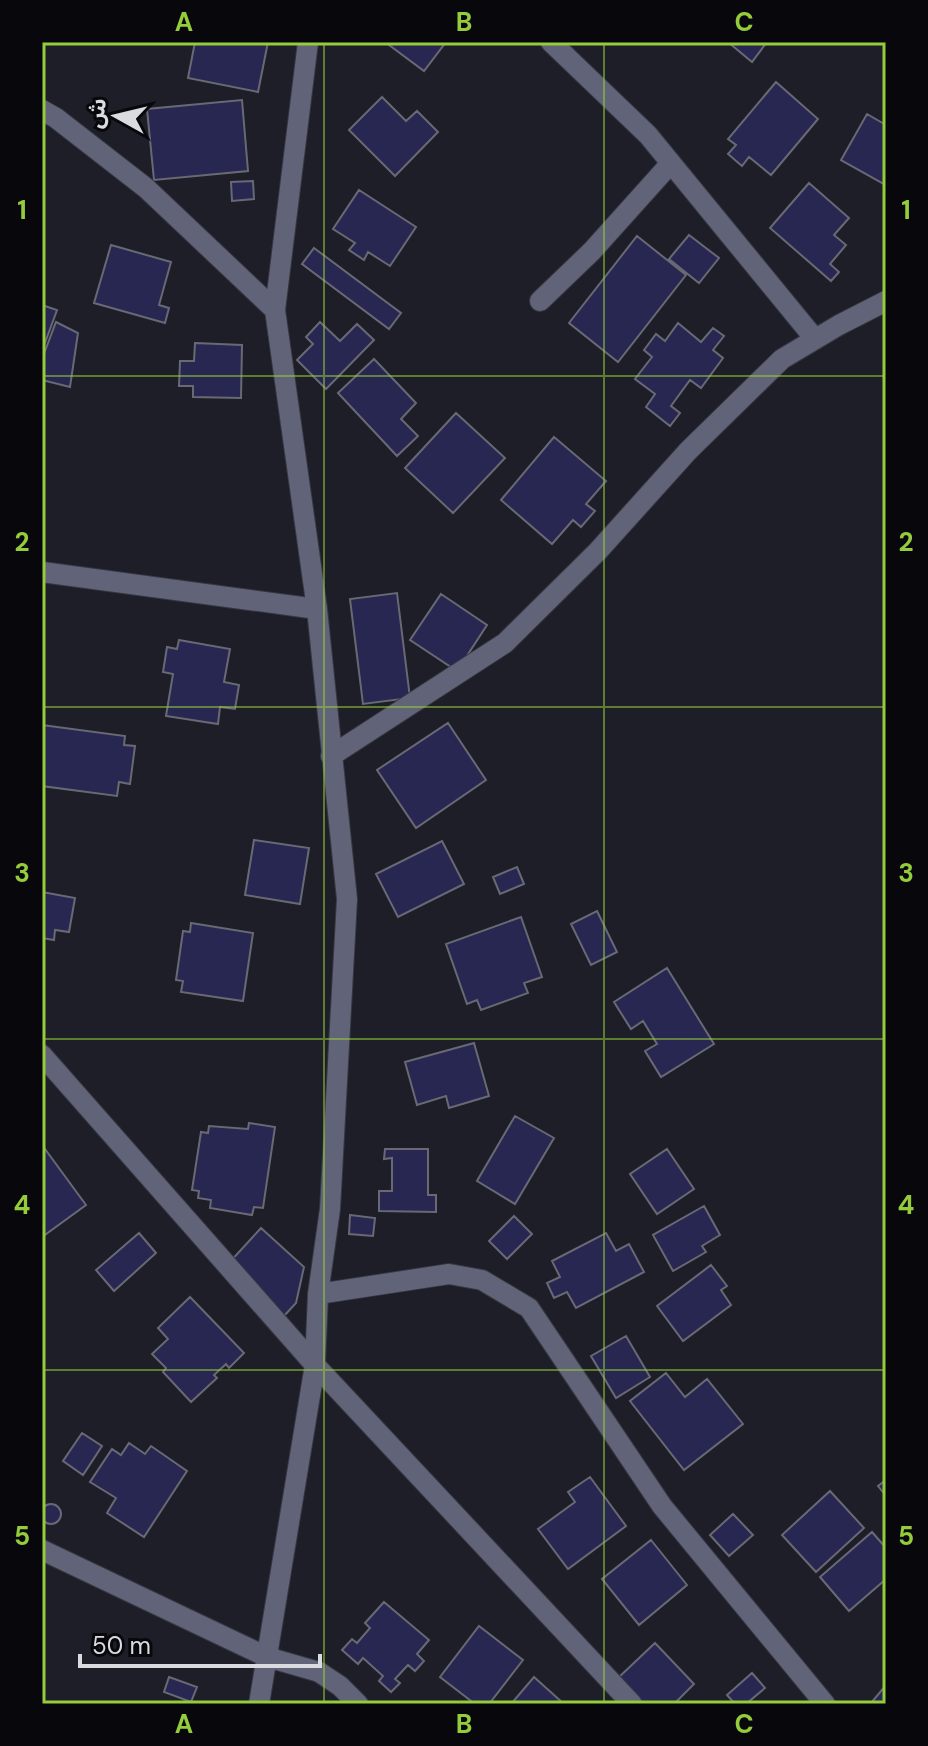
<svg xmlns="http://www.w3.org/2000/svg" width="928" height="1746" font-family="'DM Sans','Noto Sans Arabic',sans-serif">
<rect width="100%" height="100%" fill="#1d1e27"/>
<!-- building -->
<path fill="#272751" stroke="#686974" stroke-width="2" d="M195,42H268L258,92L188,78Z
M385,42H446L424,71Z
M728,42H767L752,62Z
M776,82L818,119L771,175L749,157L742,166L728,154L736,145L728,139Z
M382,97L406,121L417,111L438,132L395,176L349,130Z
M242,100L248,171L154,180L147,109Z
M867,114L886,125V180L884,184L841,160Z
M253,181L254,199L232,201L231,182Z
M809,183L849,218L834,235L846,245L830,264L839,272L831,281L770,228Z
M359,190L416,227L390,266L368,252L364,260L349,250L355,243L333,229Z
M689,235L719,258L699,283L669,259Z
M637,236L686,275L618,362L569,323Z
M111,245L171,262L159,305L169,308L165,323L94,303Z
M314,248L401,313L389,329L302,264Z
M42,305L57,310L42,351Z
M56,322L78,333L70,387L42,380V359Z
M320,322L340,341L357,324L374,340L326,389L297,360L313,344L306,337Z
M678,323L701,342L713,328L724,336L713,350L723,358L701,388L690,380L671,406L680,413L670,426L646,407L655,394L635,379L652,357L644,350L656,334L665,341Z
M195,343L242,345L241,398L193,397V386H179L180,361H194Z
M374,359L416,403L401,419L418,436L397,456L338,393Z
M456,413L505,458L453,513L405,468Z
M554,437L606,481L586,504L595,511L581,527L573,520L552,544L501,500Z
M397,593L410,698L363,704L350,599Z
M441,594L487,625L457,671L410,640Z
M179,640L230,649L224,682L239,685L235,709L220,707L218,724L166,716L173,674L163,672L167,647L177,649Z
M448,723L486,780L416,828L377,770Z
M42,725L125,736L124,745L135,746L130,784L119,782L117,796L42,786Z
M254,840L309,848L300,904L245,895Z
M442,841L464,884L398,917L376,874Z
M517,867L524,884L500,894L493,877Z
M42,892L75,898L69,932L55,930L54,940L42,938Z
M597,911L617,952L591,965L571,924Z
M521,917L542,977L524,983L528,993L481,1010L477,1000L467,1004L446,944Z
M191,923L253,933L243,1001L181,992L183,981L176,980L183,931L190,932Z
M667,968L714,1044L661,1077L645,1051L657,1044L643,1021L631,1029L614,1002Z
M474,1043L489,1096L449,1108L446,1096L417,1105L405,1062Z
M515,1116L554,1138L515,1204L477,1181Z
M249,1123L275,1127L263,1208L254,1207L252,1215L210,1208L211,1200L198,1198L199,1191L192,1190L201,1132L208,1133L209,1126L248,1129Z
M45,1149L86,1205L42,1237V1152Z
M385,1149H428V1195H436V1212L379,1211V1191H392V1158L384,1159Z
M667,1149L694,1189L657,1214L630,1174Z
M704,1206L720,1235L702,1246L706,1252L673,1271L653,1235Z
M350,1215L375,1218L373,1236L349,1234Z
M514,1216L532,1234L507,1259L489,1241Z
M261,1228L304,1267L296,1303L284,1316L228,1264Z
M139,1233L156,1253L114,1291L96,1270Z
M606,1233L616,1251L629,1244L644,1272L576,1308L567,1292L554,1298L547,1283L560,1277L552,1261Z
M711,1265L727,1286L721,1290L731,1305L683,1341L657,1306Z
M190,1297L244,1353L229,1368L226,1364L214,1375L217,1378L191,1402L163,1372L166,1368L152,1354L168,1339L158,1328Z
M626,1336L650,1377L616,1398L591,1356Z
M666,1373L685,1397L707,1379L743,1424L684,1470L630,1401Z
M82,1433L102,1446L83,1475L63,1461Z
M129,1443L145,1454L151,1446L187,1471L144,1537L107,1513L116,1498L90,1482L112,1449L121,1455Z
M590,1477L626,1526L568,1569L538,1529L575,1502L568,1492Z
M886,1480V1496L878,1486Z
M830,1491L864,1528L816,1572L782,1535Z
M41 1514a10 10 0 1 1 20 0a10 10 0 1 1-20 0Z
M733,1514L753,1535L729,1556L710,1535Z
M872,1532L886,1548V1579L849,1611L820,1577Z
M651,1540L687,1585L639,1625L602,1579Z
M384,1602L429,1640L417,1654L424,1661L415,1671L408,1665L395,1679L400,1683L391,1692L379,1681L383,1676L363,1658L358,1664L342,1650L352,1639L357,1643L370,1628L365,1623Z
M479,1626L523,1660L489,1704H475L440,1677Z
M655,1643L694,1684L674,1704H643L618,1678Z
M752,1673L765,1688L746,1704H735L727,1695Z
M169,1677L197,1687L191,1702L164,1692Z
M534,1677L564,1704H511Z
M886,1685V1704H872L871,1703Z"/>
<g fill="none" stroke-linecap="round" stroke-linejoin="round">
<defs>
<path id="minor" d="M551,42L648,135L815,339
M42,110L56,118L146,188L275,310
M540,301L592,251L671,163
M42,572L317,609
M331,756L505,643L598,551L688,451L782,359L839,325L886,301
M42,1055L315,1365L632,1704
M318,1294L449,1274L482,1280L529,1308L662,1506L825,1704
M42,1550L267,1657L319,1672L340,1686L358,1704
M259,1704L315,1365L318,1294L330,1209L347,899L317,609L275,310L308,42"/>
</defs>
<!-- minor casing -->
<use href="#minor" stroke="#373841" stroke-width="22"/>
<!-- minor -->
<use href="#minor" stroke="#616379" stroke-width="20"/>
</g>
<!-- grid -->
<path fill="none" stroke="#95cc3b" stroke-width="2" stroke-opacity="0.55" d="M324,42V1704M604,42V1704M42,376H886M42,707H886M42,1039H886M42,1370H886"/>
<!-- border -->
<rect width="928" height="1746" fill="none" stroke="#08080c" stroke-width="88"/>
<!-- north arrow -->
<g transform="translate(116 116) rotate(278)" stroke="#08080c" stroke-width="6" paint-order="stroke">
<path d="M0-6L14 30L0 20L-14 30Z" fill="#dadbe1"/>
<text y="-12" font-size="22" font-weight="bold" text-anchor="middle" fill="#dadbe1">ش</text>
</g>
<!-- scale -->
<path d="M80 1654v12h240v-12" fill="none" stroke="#dadbe1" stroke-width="4"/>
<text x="92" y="1654" font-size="24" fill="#dadbe1" stroke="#08080c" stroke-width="6" paint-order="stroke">50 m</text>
<rect x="44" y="44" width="840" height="1658" fill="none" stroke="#95cc3b" stroke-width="3"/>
<g font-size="26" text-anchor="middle" font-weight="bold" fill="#95cc3b">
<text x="184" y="31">A</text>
<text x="464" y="31">B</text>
<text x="744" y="31">C</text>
<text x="22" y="219">1</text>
<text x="906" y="219">1</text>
<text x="22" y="551">2</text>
<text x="906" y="551">2</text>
<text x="22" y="882">3</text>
<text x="906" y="882">3</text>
<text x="22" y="1214">4</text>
<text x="906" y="1214">4</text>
<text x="22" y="1545">5</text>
<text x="906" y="1545">5</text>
<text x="184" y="1733">A</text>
<text x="464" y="1733">B</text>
<text x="744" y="1733">C</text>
</g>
</svg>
